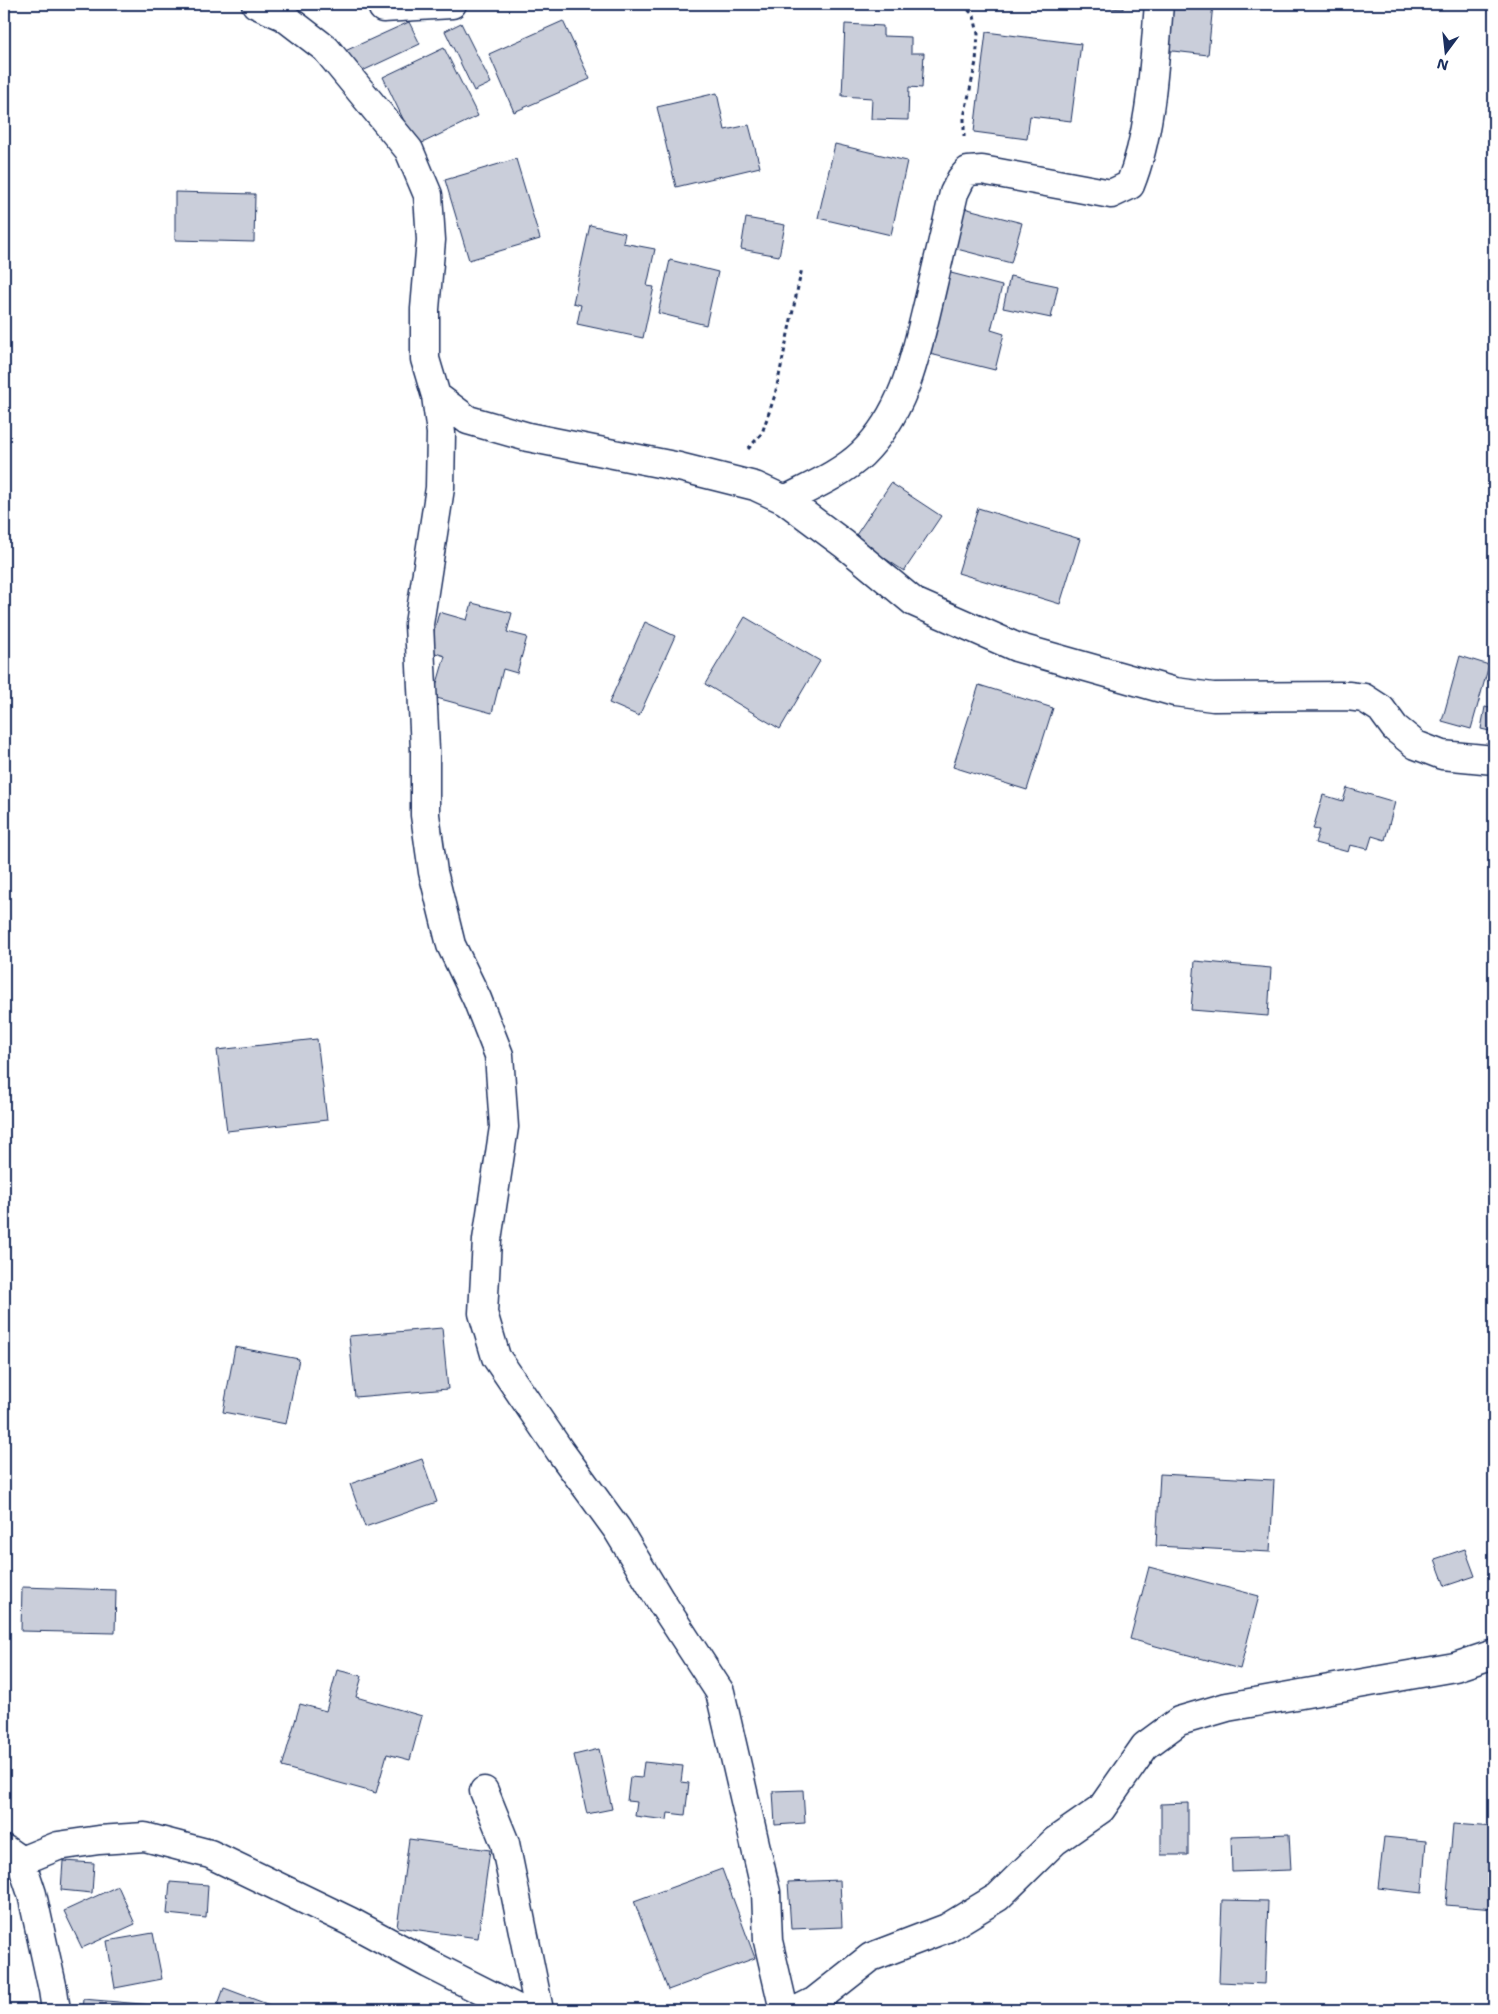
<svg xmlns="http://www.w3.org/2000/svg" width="1498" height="2014" font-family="'Shantell Sans',sans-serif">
<rect width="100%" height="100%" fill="#fff"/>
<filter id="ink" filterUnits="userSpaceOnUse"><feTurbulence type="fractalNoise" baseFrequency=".02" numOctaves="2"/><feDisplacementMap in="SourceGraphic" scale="10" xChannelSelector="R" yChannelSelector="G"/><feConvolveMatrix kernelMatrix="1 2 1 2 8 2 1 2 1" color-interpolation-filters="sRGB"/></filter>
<g filter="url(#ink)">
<!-- building -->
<path fill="#caceda" stroke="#1b2f5e" d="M1056,4H1123V9Z
M1184,4H1213L1208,55L1164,50L1168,7L1183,8Z
M563,21L590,79L514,112L489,54Z
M409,22L420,44L356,74L345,51Z
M461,23L491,83L474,91L445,31Z
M845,24L883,26V36L911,37V53H924L922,88L909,87L908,120L871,119L872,98L842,96Z
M986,32L1081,44L1071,121L1030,116L1027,139L974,132Z
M444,48L478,116L416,146L383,77Z
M717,93L725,130L749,125L760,167L676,187L657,107Z
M835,144L907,161L891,235L818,218Z
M516,159L540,239L469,260L445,180Z
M175,192L255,194L254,242L175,240Z
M964,208L1022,223L1011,263L953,248Z
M746,218L785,225L779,256L741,249Z
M590,225L625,233L623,243L655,249L647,286L654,287L643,338L577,324L581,305L573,303Z
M670,260L718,272L706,325L658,313Z
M943,271L1002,286L991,330L1004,334L995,370L922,352Z
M1010,276L1058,286L1051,318L1003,308Z
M891,483L941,516L904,571L854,538Z
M978,508L1080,539L1060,604L958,573Z
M472,603L512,613L507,632L527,637L517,673L503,669L492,713L433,697L445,656L429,651L439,612L467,620Z
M745,617L820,661L780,729L705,684Z
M645,622L675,636L639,716L609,703Z
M1460,656L1489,665L1471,729L1442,721Z
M979,685L1053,708L1027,790L953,767Z
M1485,707L1494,709V732L1481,729Z
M1347,788L1395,802L1385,840L1372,836L1368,849L1350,845L1348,852L1315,843L1319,830L1313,829L1323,795L1343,801Z
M1195,961L1271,968L1268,1016L1191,1010Z
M317,1039L327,1120L227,1131L217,1050Z
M442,1328L448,1389L355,1397L349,1336Z
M235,1347L299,1359L286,1424L223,1412Z
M422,1459L437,1502L365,1527L350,1484Z
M1160,1474L1274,1480L1270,1552L1156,1546Z
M1465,1549L1475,1576L1445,1586L1435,1559Z
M1149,1567L1259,1596L1240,1669L1130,1639Z
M22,1587L116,1590L115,1633L21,1631Z
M337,1670L362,1676L356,1697L422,1716L410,1760L387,1754L376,1793L282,1767L300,1704L326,1711Z
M599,1749L612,1809L587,1814L574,1755Z
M644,1762L683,1766L681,1782L689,1783L685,1815L668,1813L667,1820L635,1816L637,1802L627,1801L630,1777L642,1778Z
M803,1790L805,1823L775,1825L773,1791Z
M1188,1803V1855H1161V1804Z
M1453,1824L1494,1827V1909L1446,1905Z
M1289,1834L1291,1870L1232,1872L1231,1836Z
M1384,1837L1426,1841L1422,1893L1378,1888Z
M409,1839L490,1850L478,1938L397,1927Z
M63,1861L94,1863L92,1893L61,1890Z
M722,1869L755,1958L668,1990L634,1901Z
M840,1880L842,1927L791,1929L788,1882Z
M170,1882L208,1885L206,1918L167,1914Z
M118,1886L135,1924L82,1948L64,1911Z
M1222,1900L1268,1901L1265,1984L1219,1982Z
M153,1933L162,1979L115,1988L107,1941Z
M224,1988L283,2010H216Z
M83,1999L176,2007V2010H82Z"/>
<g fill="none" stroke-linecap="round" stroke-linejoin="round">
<defs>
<path id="minor" d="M256,4L283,16L326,49L409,150L428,195L431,240L425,309V359L436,396L468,420L528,437L679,467L755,486L785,500L844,544L914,602L1016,647L1175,692L1213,697L1348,696L1364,698L1381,709L1395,728L1416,745L1442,755L1494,760
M383,8L452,4
M436,396L441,433L440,488L419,624L425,750V815L433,872L451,945L477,999L499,1055L504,1127L487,1240L483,1313L496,1357L560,1451L617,1529L660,1600L720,1692L766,1892L768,1941L784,2010
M785,500C810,487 841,474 862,454C906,411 916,353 930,296C938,262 946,227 954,193L961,179L968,171L982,170L1111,194L1130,185C1152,130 1154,63 1159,4
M484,1791L505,1843L539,2010
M4,1849L21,1861L32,1894L53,1990L56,2010
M21,1861L58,1846L99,1840L145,1837L210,1854L349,1921L429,1964L520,2010
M797,2010L815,2001L871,1957L947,1928L998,1897L1055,1841L1101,1809L1145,1746L1179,1721L1227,1707L1455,1667L1494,1654"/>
</defs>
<!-- minor casing -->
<use href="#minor" stroke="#1b2f5e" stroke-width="31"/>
<!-- path -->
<path stroke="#1b2f5e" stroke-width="3" stroke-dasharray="4 4" stroke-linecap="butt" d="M963,4L974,16L978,34L976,62L964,117V137
M748,449L762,433L775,395L802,268"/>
<!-- minor -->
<use href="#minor" stroke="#fff" stroke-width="28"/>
</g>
</g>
<!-- margin -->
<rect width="1498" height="2014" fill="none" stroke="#fff" stroke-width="20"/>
<rect x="10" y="10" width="1478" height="1994" fill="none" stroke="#1b2f5e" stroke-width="2" filter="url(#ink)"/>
<!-- north arrow -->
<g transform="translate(1446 52) rotate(195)" stroke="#ffffff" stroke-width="4" paint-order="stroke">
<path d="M0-4L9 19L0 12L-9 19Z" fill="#1b2f5e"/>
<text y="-8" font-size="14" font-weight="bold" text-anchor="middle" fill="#1b2f5e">N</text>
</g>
</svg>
